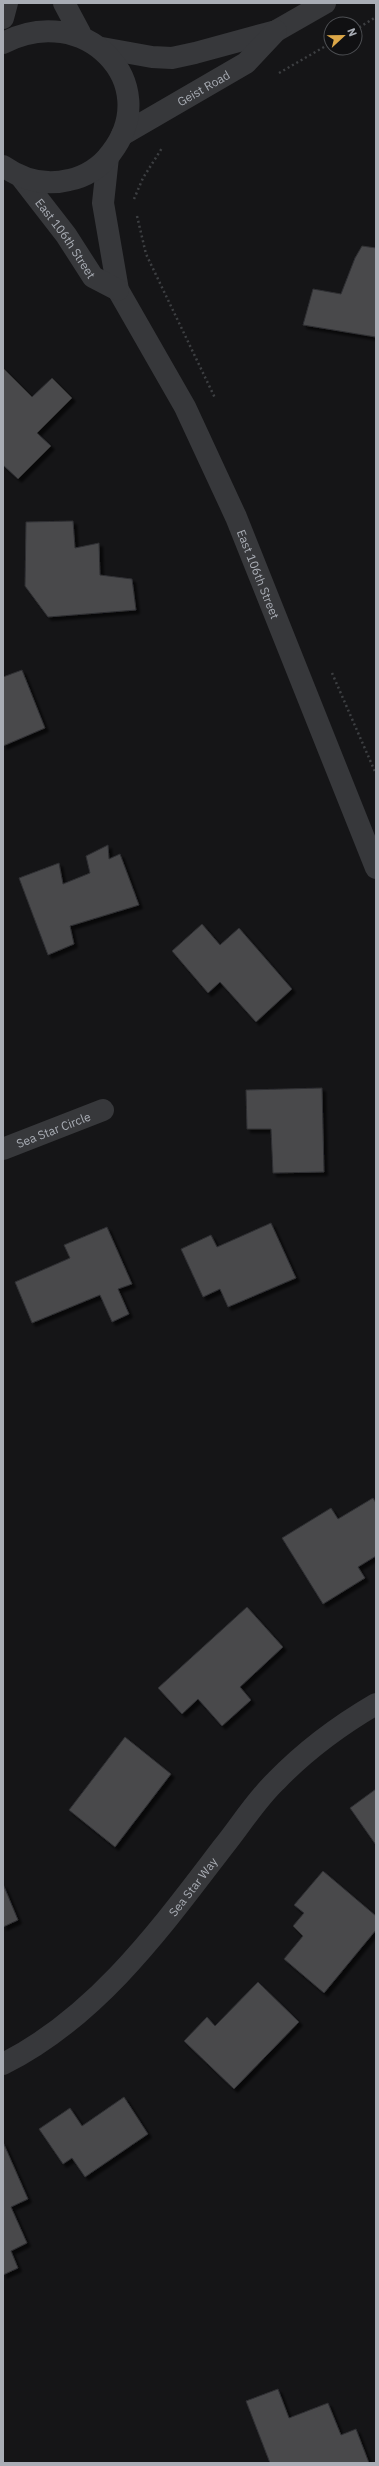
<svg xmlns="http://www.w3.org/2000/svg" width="379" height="2466" font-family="'IBM Plex Sans',sans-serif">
<defs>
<filter id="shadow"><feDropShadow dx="3.5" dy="3.5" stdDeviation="1" flood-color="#0009"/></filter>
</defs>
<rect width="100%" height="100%" fill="#151517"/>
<!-- building -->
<path fill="#48494c" stroke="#303033" filter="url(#shadow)" d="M362,246L376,248V337L303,325L313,289L341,294L355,258Z
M3,368L32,397L52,378L72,398L37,433L51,446L18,479L3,465Z
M73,521L75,548L99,543L100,575L132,579L136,610L48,617L25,586L26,522Z
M22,670L45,728L3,746V677Z
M108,845L109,859L120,854L139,905L70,926L74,944L48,955L19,878L59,863L63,884L90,873L86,856Z
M202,924L220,945L239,928L292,989L256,1022L220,982L208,993L172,951Z
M322,1088L324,1172L273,1173L271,1129H247L246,1090Z
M271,1223L296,1278L228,1307L220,1289L203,1297L181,1249L211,1235L217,1247Z
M107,1227L132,1284L118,1289L129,1314L112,1322L100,1295L32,1323L15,1282L70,1258L64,1245Z
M373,1498L376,1503V1556L358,1567L365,1578L323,1604L282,1538L331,1508L338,1519Z
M247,1607L283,1647L240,1687L251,1700L222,1726L198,1699L182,1714L158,1688Z
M125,1737L171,1774L115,1847L69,1810Z
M376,1789V1845L350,1808Z
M323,1871L376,1916V1930L324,1993L284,1959L303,1936L293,1926L304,1913L294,1905Z
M3,1884L18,1920L3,1927Z
M258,1982L299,2022L234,2089L184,2041L207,2017L215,2026Z
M124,2097L148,2134L85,2177L72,2158L63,2164L39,2129L70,2108L82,2126Z
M3,2142L28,2199L11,2207L27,2243L11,2251L18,2268L3,2275Z
M278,2389L289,2418L328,2403L341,2435L356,2429L369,2463H270L246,2401Z"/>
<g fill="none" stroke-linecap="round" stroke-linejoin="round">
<!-- path -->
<path stroke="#3d3f42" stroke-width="2.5" stroke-dasharray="2 3" stroke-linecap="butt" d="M355,30L376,17
M279,73L331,43
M134,199L143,178L162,148
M137,216L146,254L215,398
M332,673L376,774"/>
<!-- minor -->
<g stroke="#37383b" stroke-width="22">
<path d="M102,48L152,57L172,58L195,53L276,31L325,3"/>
<path id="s1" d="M122,135L246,63L276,31"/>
<path id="s2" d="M108,157L103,203L118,290L185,407L236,517L376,868"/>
<path id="s3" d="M21,177L66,235L93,277L118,290"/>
<path id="s4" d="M3,1149L103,1110"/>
<path id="s5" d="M3,2064C97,2017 161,1928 223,1847C240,1826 256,1800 276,1781C305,1751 340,1725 376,1704"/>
</g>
<!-- tertiary -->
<path stroke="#37383b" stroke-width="22" d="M64,3L80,33
M3,18L7,3
M3,43C84,0 165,83 111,153C101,167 85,177 69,180C45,186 23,180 3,166"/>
</g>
<g text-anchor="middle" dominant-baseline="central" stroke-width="3" stroke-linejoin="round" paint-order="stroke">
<!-- street labels -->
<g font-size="12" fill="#a9adb5" stroke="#101012">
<text stroke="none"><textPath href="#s1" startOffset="94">Geist Road</textPath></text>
<text stroke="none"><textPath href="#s3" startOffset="76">East 106th Street</textPath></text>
<text stroke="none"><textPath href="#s2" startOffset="452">East 106th Street</textPath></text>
<text stroke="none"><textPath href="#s4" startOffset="54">Sea Star Circle</textPath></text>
<text stroke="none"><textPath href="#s5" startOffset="262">Sea Star Way</textPath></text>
</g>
</g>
<!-- border -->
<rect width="379" height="2466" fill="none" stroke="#a9adb5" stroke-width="8"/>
<!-- north arrow -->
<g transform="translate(343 36) rotate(68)"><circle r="19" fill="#101012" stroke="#4d4f53"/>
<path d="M0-3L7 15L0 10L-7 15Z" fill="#dca748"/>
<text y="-6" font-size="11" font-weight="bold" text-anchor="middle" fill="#a9adb5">N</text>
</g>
</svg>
